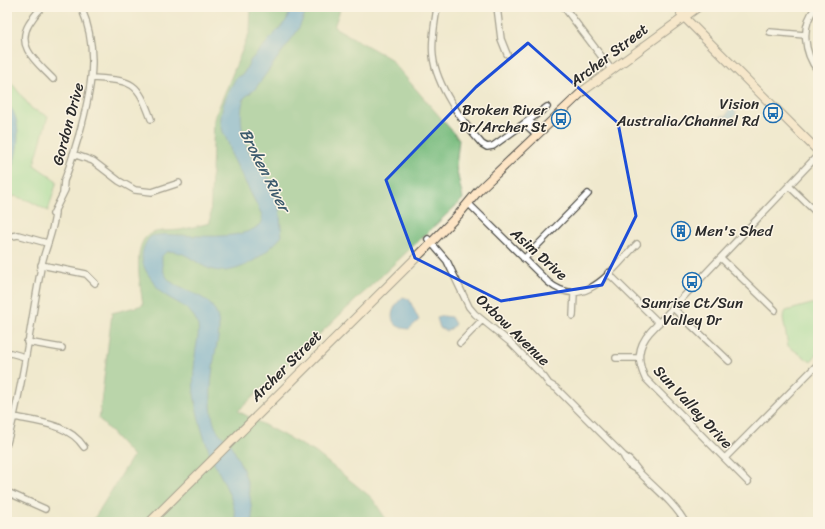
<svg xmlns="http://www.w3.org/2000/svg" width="825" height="529" font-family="Sriracha,sans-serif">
<rect width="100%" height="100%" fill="#fcf5e5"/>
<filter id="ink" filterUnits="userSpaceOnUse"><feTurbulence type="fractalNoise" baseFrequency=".025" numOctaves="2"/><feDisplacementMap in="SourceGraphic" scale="8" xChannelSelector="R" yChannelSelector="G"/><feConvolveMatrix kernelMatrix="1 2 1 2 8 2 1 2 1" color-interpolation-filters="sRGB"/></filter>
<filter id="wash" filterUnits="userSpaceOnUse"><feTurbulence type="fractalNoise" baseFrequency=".012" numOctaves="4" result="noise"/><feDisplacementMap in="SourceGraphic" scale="16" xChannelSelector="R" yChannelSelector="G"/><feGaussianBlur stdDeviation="0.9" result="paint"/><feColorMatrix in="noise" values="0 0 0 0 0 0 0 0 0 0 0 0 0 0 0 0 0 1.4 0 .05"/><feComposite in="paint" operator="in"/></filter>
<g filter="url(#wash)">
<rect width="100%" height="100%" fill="#f0e9ce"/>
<!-- green -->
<path fill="#96dd96" stroke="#608460" d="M7,77L32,109L48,116L34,165L57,181L48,211L30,201L14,196L7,199Z
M818,291V352L811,362L788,346L783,317L786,311L815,303Z"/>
<!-- forest -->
<path fill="#78bc7f" stroke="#527455" d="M251,7H341L334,27L389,58L459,139L456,167L463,199L238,411L315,452L372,498L388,522H92L133,456L99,419L112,313L143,305C141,288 130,241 152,233C161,230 171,231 180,230C190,228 200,225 210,223L214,119L250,31Z"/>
<!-- water -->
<path fill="#58a2d0" stroke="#42667e" d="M289,7H308L298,30L255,89L244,98C238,115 242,143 253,158C260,167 269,176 274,188C280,202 280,221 282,236C264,256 233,281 205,267C192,260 182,249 166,252L162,256C159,298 205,283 217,315C222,331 216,345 214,360C211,379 209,401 213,420C215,430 221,435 228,442C233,447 237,457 240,463C249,480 251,503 253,522H236C235,498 221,479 212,458C204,440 198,419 195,400C192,386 194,371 195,358C195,347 201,333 197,322C191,307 174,302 162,293C159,291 156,285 153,281C142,267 137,255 149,238C157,227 242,249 262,222V215L231,154C230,143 224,137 222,128C217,113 229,90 236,78L244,73L250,61L286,21L289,14Z
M7,104C24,117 19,160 7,176Z
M730,109L735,110L736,115L732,119L728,118L724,124L721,123L719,118L721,116H727V112Z
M403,297L409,299L419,320L409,329C386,328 389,309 403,297Z
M443,316L451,317L455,324L452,328L447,331L440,328L437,318Z"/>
</g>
<g filter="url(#ink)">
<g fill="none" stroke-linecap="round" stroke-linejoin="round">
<defs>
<path id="street" d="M43,7C37,11 33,18 29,24C15,47 38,63 53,79
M437,7C435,23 431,40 433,56C436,85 463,123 482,144L487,147L493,146L547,107
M497,7L501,39L507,54
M564,7L611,69
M816,7C800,26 804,53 818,71
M770,32L805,35
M92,78C132,81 137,80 151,119
M529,121L540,130
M525,124L536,134
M73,154L93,161L119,181L135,190L152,192L179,183
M790,187L818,214
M63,193L64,181C70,167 74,151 79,135C91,92 100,50 81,7
M468,203L548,282C585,313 613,268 637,244
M53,214L65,190
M7,237L18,235L47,243
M428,239L447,261L469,307L475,314L511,343L544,377L549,384L556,388L624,456C632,461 635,467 641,474C656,489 674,503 685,522
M721,258L775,310
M524,259L588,194
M41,265L86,274L95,283
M608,273L659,323
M673,308L729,361
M573,316L574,294
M27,342L62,348
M460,343L482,320
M7,352L25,357
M616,358H639
M14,417C39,422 69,424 84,447
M7,443C23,386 30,326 41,268C44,250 55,229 55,211
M624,457L629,465L637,470
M725,458L818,364
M748,482L645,378C637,361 637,347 650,332L818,155
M7,492L45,509"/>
<path id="secondary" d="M681,14L818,151
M150,522L431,243L459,214L479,190L583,91L698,7"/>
</defs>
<!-- street casing -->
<use href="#street" stroke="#494843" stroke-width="8"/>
<!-- secondary casing -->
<use href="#secondary" stroke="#494843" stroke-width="10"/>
<!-- street -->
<use href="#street" stroke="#fff" stroke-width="5.5"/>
<!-- secondary -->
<use href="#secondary" stroke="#fde5c5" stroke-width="8"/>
</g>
</g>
<!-- marked area -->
<path d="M0 0H825V529H0ZM528,43L618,123L636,216L602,285L501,301L415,258L386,180L476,87Z" fill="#f0e9ce" fill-opacity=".55" fill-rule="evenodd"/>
<path fill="none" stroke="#1d4ed8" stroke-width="3" stroke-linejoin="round" d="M528,43L618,123L636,216L602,285L501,301L415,258L386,180L476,87Z"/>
<!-- icons -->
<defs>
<symbol id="bus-ring" viewBox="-11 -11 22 22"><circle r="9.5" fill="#fcf5e5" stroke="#1f6fb2" stroke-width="1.5"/><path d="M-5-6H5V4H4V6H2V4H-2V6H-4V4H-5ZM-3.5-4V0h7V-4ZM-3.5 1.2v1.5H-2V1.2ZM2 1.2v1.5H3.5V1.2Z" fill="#1f6fb2"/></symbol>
<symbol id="building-ring" viewBox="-11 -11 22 22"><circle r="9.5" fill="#fcf5e5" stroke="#1f6fb2" stroke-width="1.5"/><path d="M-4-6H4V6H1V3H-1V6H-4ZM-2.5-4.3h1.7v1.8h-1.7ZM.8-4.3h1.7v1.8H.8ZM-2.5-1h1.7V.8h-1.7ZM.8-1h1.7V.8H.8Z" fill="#1f6fb2"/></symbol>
</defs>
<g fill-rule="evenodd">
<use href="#bus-ring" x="762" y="102" width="22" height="22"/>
<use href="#bus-ring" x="550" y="108" width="22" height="22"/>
<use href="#building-ring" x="670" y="220" width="22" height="22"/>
<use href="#bus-ring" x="681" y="271" width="22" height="22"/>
</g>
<g text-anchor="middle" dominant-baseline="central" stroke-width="3" stroke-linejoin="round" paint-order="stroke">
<!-- street labels -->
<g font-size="15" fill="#2b2b2b" stroke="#fcf5e5">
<text transform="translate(609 55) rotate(-37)">Archer Street</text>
<text transform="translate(68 124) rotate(-75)">Gordon Drive</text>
<text transform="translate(539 254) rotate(42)">Asim Drive</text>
<text transform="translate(513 330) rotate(44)">Oxbow Avenue</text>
<text transform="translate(286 366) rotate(-45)">Archer Street</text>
<text transform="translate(693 407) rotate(47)">Sun Valley Drive</text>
</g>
<!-- poi labels -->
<g font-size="15" fill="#2b2b2b" stroke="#fcf5e5" text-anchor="end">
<text x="759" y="104">Vision<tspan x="759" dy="17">Australia/Channel Rd</tspan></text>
<text x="547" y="110">Broken River<tspan x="547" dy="17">Dr/Archer St</tspan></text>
<text x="695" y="231" text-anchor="start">Men's Shed</text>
<text x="692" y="303" text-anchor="middle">Sunrise Ct/Sun<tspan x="692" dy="17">Valley Dr</tspan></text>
</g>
<!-- water labels -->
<g font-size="16" font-style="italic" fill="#3d5b6d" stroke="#fcf5e5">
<text transform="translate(265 170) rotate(63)">Broken River</text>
</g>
</g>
<!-- margin -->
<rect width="825" height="529" fill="none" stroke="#fcf5e5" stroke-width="24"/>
</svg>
